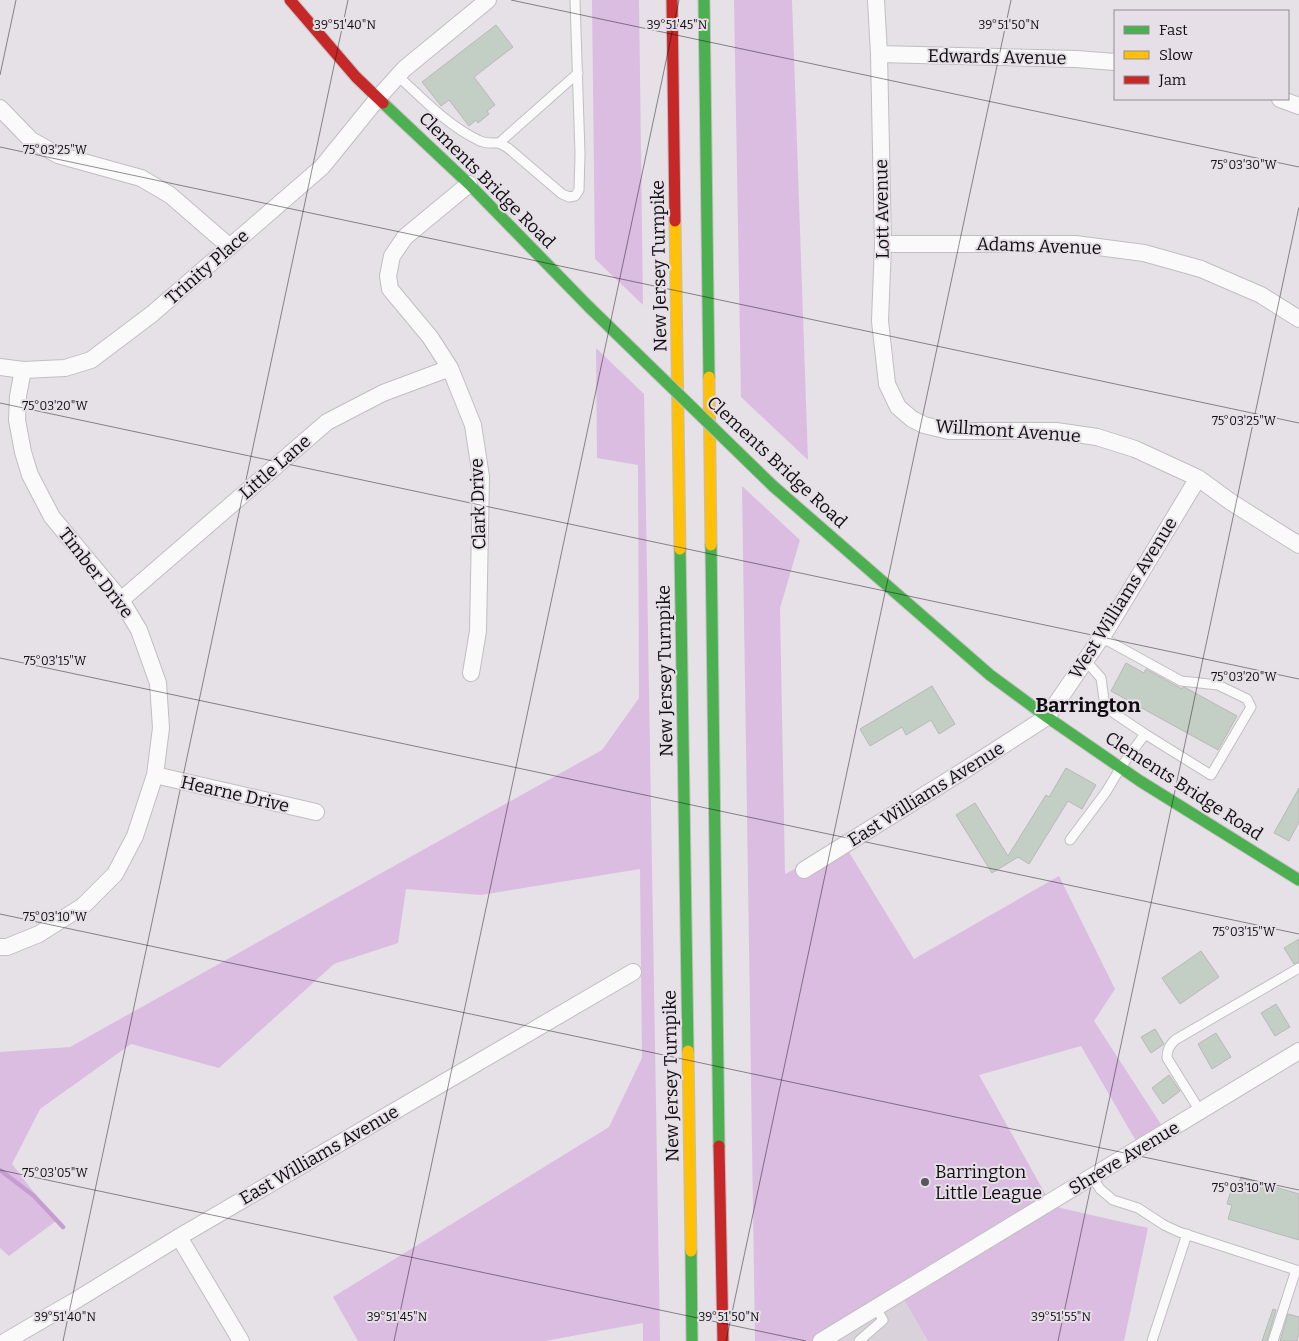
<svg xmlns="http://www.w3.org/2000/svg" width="1299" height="1341" font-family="Bitter,serif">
<rect width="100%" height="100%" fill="#e5e1e6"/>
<!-- built -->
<path fill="#dad2db" d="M900,1293L928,1341H818Z"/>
<!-- green -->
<path fill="#dbbde2" d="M592,0H639L643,305L595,259Z
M734,0H792L808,460L741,397Z
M596,348L644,394L660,1341H643V1323L545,1341H358L333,1297L609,1127L642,1058L640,869L481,895L406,889L398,943L334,964L219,1068L131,1044L40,1109L12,1164L56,1221L9,1256L0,1248V1052L70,1047L602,750L639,698L638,465L597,458Z
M742,486L800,540L780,608L785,874L844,844L914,959L1059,876L1115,989L1094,1021L1166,1132L1140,1148L1081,1046L979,1075L1052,1206L1148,1228L1124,1341H928L900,1293L818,1341H755Z"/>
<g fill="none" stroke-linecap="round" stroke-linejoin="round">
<!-- stream -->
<path stroke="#c69dd0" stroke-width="4.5" d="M0,1170L34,1196L63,1227"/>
</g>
<!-- building -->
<path fill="#c3cfc4" stroke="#b8b8b9" d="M496,25L513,47L474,77L495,105L487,111L489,114L478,123L476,120L469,126L449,100L441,106L422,82Z
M1126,663L1144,673L1146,669L1182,689L1183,687L1186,688L1237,716L1218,750L1111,691Z
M932,686L955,724L939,734L931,720L906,735L902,727L870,746L860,729Z
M1066,768L1096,785L1082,809L1068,801L1029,864L1018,857L992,873L956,815L975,803L1008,856L1046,795L1049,797Z
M1299,788V822L1289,841L1274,833Z
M1299,939V962L1294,964L1284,948Z
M1201,951L1219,977L1180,1004L1162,978Z
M1276,1004L1290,1027L1275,1036L1261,1013Z
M1155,1029L1164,1044L1151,1053L1141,1037Z
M1216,1033L1231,1057L1212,1069L1198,1044Z
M1169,1075L1180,1091L1163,1104L1152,1088Z
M1241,1177L1299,1194V1240L1228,1219L1232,1205L1227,1204L1232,1187L1237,1189Z
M1273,1309L1276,1310L1267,1341H1262Z
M1288,1314L1299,1317V1333L1297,1341H1280Z"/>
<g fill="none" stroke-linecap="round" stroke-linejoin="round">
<defs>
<path id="lane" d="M398,76C423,99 447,125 478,140C485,144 490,143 497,143C501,143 504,146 508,148L562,194L569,197L575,196L579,190L580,154L575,0
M499,143L578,73
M1085,660L1101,678L1105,707L1145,734L1211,775L1251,707L1247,699L1218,685L1181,681L1101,637
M1070,840L1106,792L1121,767L1145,734
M1200,1111L1167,1058C1167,1050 1169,1046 1175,1040L1299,968
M1092,1177L1100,1189L1113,1200L1138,1208L1164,1225L1179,1232L1299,1271
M859,1341L883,1320L876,1308
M1152,1341L1187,1234
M1273,1341L1296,1270"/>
<path id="street" d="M876,0L879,54L883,244L880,321L887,384L898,407L912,419L924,425L949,431H1056L1097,437L1135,449L1198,478L1231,502L1299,545
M879,54L1076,59L1115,62
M1280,99L1299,106
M0,108L31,140L58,155L141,178L170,195L230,247
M469,184L405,237L392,256L388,276L390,289L430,337L450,368L473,425L481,477L478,631L471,673
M883,244H1075L1144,253L1201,269L1261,295L1299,319
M0,367L23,370L65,368L91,360L152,314L322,167L378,98L404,69L488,0
M121,600L327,422L383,393L450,368
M155,775L316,812
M804,870L968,768L1047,717L1107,629L1198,478
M0,947H7L39,934L83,906L115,874L135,836L155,775L161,728L158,683L139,630L121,600L52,517L30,475L23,452L17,420L18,396L23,370
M179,1237L241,1341
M6,1341L73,1302L179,1237L633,972
M821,1341L1299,1051"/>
<path id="fast" d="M704,0L709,377
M383,103L469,184L589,307
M773,486L990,675L1047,717L1140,781L1299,880
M711,545L719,1146
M680,549L688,1051
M691,1251L692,1341"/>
<path id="slow" d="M675,221L680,549
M709,377L711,545
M688,1051L691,1251"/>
<path id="jam" d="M290,0L356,77L383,103
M672,0L675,221
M719,1146L723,1341"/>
</defs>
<!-- lane casing -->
<use href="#lane" stroke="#c1bec2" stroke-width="11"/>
<!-- street casing -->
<use href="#street" stroke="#c1bec2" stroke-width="18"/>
<!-- fast casing -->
<use href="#fast" stroke="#c1bec2" stroke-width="13"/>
<!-- slow casing -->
<use href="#slow" stroke="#c1bec2" stroke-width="13"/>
<!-- jam casing -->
<use href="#jam" stroke="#c1bec2" stroke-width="13"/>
<!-- lane -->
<use href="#lane" stroke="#fbfafb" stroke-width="9"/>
<!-- street -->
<use href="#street" stroke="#fbfafb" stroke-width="16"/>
<!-- fast -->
<use href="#fast" stroke="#4caf50" stroke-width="11"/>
<!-- slow -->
<use href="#slow" stroke="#ffc107" stroke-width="11"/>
<!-- jam -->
<use href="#jam" stroke="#c62828" stroke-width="11"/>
<defs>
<path id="fast-bridge" d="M589,307L773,486"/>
</defs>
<!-- fast-bridge casing -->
<use href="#fast-bridge" stroke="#c1bec2" stroke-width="13" stroke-linecap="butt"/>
<!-- fast-bridge -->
<use href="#fast-bridge" stroke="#4caf50" stroke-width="11"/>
</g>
<!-- ticks -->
<path fill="none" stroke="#0f0c0f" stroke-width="1" stroke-opacity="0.45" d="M511,0L1299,167M0,75L16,0M0,147L1299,423M0,403L1299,679M0,658L1299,934M0,914L1299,1190M0,1170L806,1341M63,1341L348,0M394,1341L679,0M726,1341L1011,0M1058,1341L1299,207"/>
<!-- markers -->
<circle fill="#5a575a" stroke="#e6dfe8" stroke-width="2" cx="925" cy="1182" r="5"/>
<g text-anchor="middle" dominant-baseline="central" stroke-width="4" stroke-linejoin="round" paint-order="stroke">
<!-- street labels -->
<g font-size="18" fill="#0f0c0f" stroke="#e6dfe8">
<text transform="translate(997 57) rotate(1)">Edwards Avenue</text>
<text transform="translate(487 180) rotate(45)">Clements Bridge Road</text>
<text transform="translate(882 209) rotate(-91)">Lott Avenue</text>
<text transform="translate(1039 246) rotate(2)">Adams Avenue</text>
<text transform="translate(659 266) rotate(-91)">New Jersey Turnpike</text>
<text transform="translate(207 267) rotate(-41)">Trinity Place</text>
<text transform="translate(1008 431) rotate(4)">Willmont Avenue</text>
<text transform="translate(777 462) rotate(43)">Clements Bridge Road</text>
<text transform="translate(275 467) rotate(-41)">Little Lane</text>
<text transform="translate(478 504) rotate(-92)">Clark Drive</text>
<text transform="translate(96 573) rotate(52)">Timber Drive</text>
<text transform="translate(1123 598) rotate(-58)">West Williams Avenue</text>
<text transform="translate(665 671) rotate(-91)">New Jersey Turnpike</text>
<text transform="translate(1184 786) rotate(33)">Clements Bridge Road</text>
<text transform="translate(235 794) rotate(13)">Hearne Drive</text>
<text transform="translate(926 794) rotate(-32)">East Williams Avenue</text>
<text transform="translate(671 1076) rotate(-91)">New Jersey Turnpike</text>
<text transform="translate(319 1155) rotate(-30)">East Williams Avenue</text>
<text transform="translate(1124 1158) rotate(-31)">Shreve Avenue</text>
</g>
<!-- poi labels -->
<g font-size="18" fill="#0f0c0f" stroke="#e6dfe8" text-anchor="start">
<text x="935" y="1172">Barrington<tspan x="935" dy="21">Little League</tspan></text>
</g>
<!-- quarter labels -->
<g font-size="20" font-weight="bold" fill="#0f0c0f" stroke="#e6dfe8">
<text x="1088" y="705">Barrington</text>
</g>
</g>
<g font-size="12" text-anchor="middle" fill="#0f0c0f" stroke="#e6dfe8" stroke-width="4" stroke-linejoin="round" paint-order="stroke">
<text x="345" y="29">39°51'40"N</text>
<text x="677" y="29">39°51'45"N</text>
<text x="1009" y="29">39°51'50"N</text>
<text x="55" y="154">75°03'25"W</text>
<text x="1244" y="169">75°03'30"W</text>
<text x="55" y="410">75°03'20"W</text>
<text x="1244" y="425">75°03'25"W</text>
<text x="55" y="665">75°03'15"W</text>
<text x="1244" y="681">75°03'20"W</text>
<text x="55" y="921">75°03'10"W</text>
<text x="1244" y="936">75°03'15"W</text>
<text x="55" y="1177">75°03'05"W</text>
<text x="1244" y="1192">75°03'10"W</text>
<text x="65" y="1321">39°51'40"N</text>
<text x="397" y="1321">39°51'45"N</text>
<text x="729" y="1321">39°51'50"N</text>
<text x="1061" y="1321">39°51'55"N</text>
</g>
<!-- legend -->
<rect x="1114" y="10" width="175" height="90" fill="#e6dfe8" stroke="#908b91"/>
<rect x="1124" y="26" width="25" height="8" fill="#4caf50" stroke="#908b91"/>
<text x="1159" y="35" font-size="15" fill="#0f0c0f">Fast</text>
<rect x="1124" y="51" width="25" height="8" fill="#ffc107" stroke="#908b91"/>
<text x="1159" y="60" font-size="15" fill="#0f0c0f">Slow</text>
<rect x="1124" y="76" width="25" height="8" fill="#c62828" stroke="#908b91"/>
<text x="1159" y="85" font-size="15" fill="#0f0c0f">Jam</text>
</svg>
